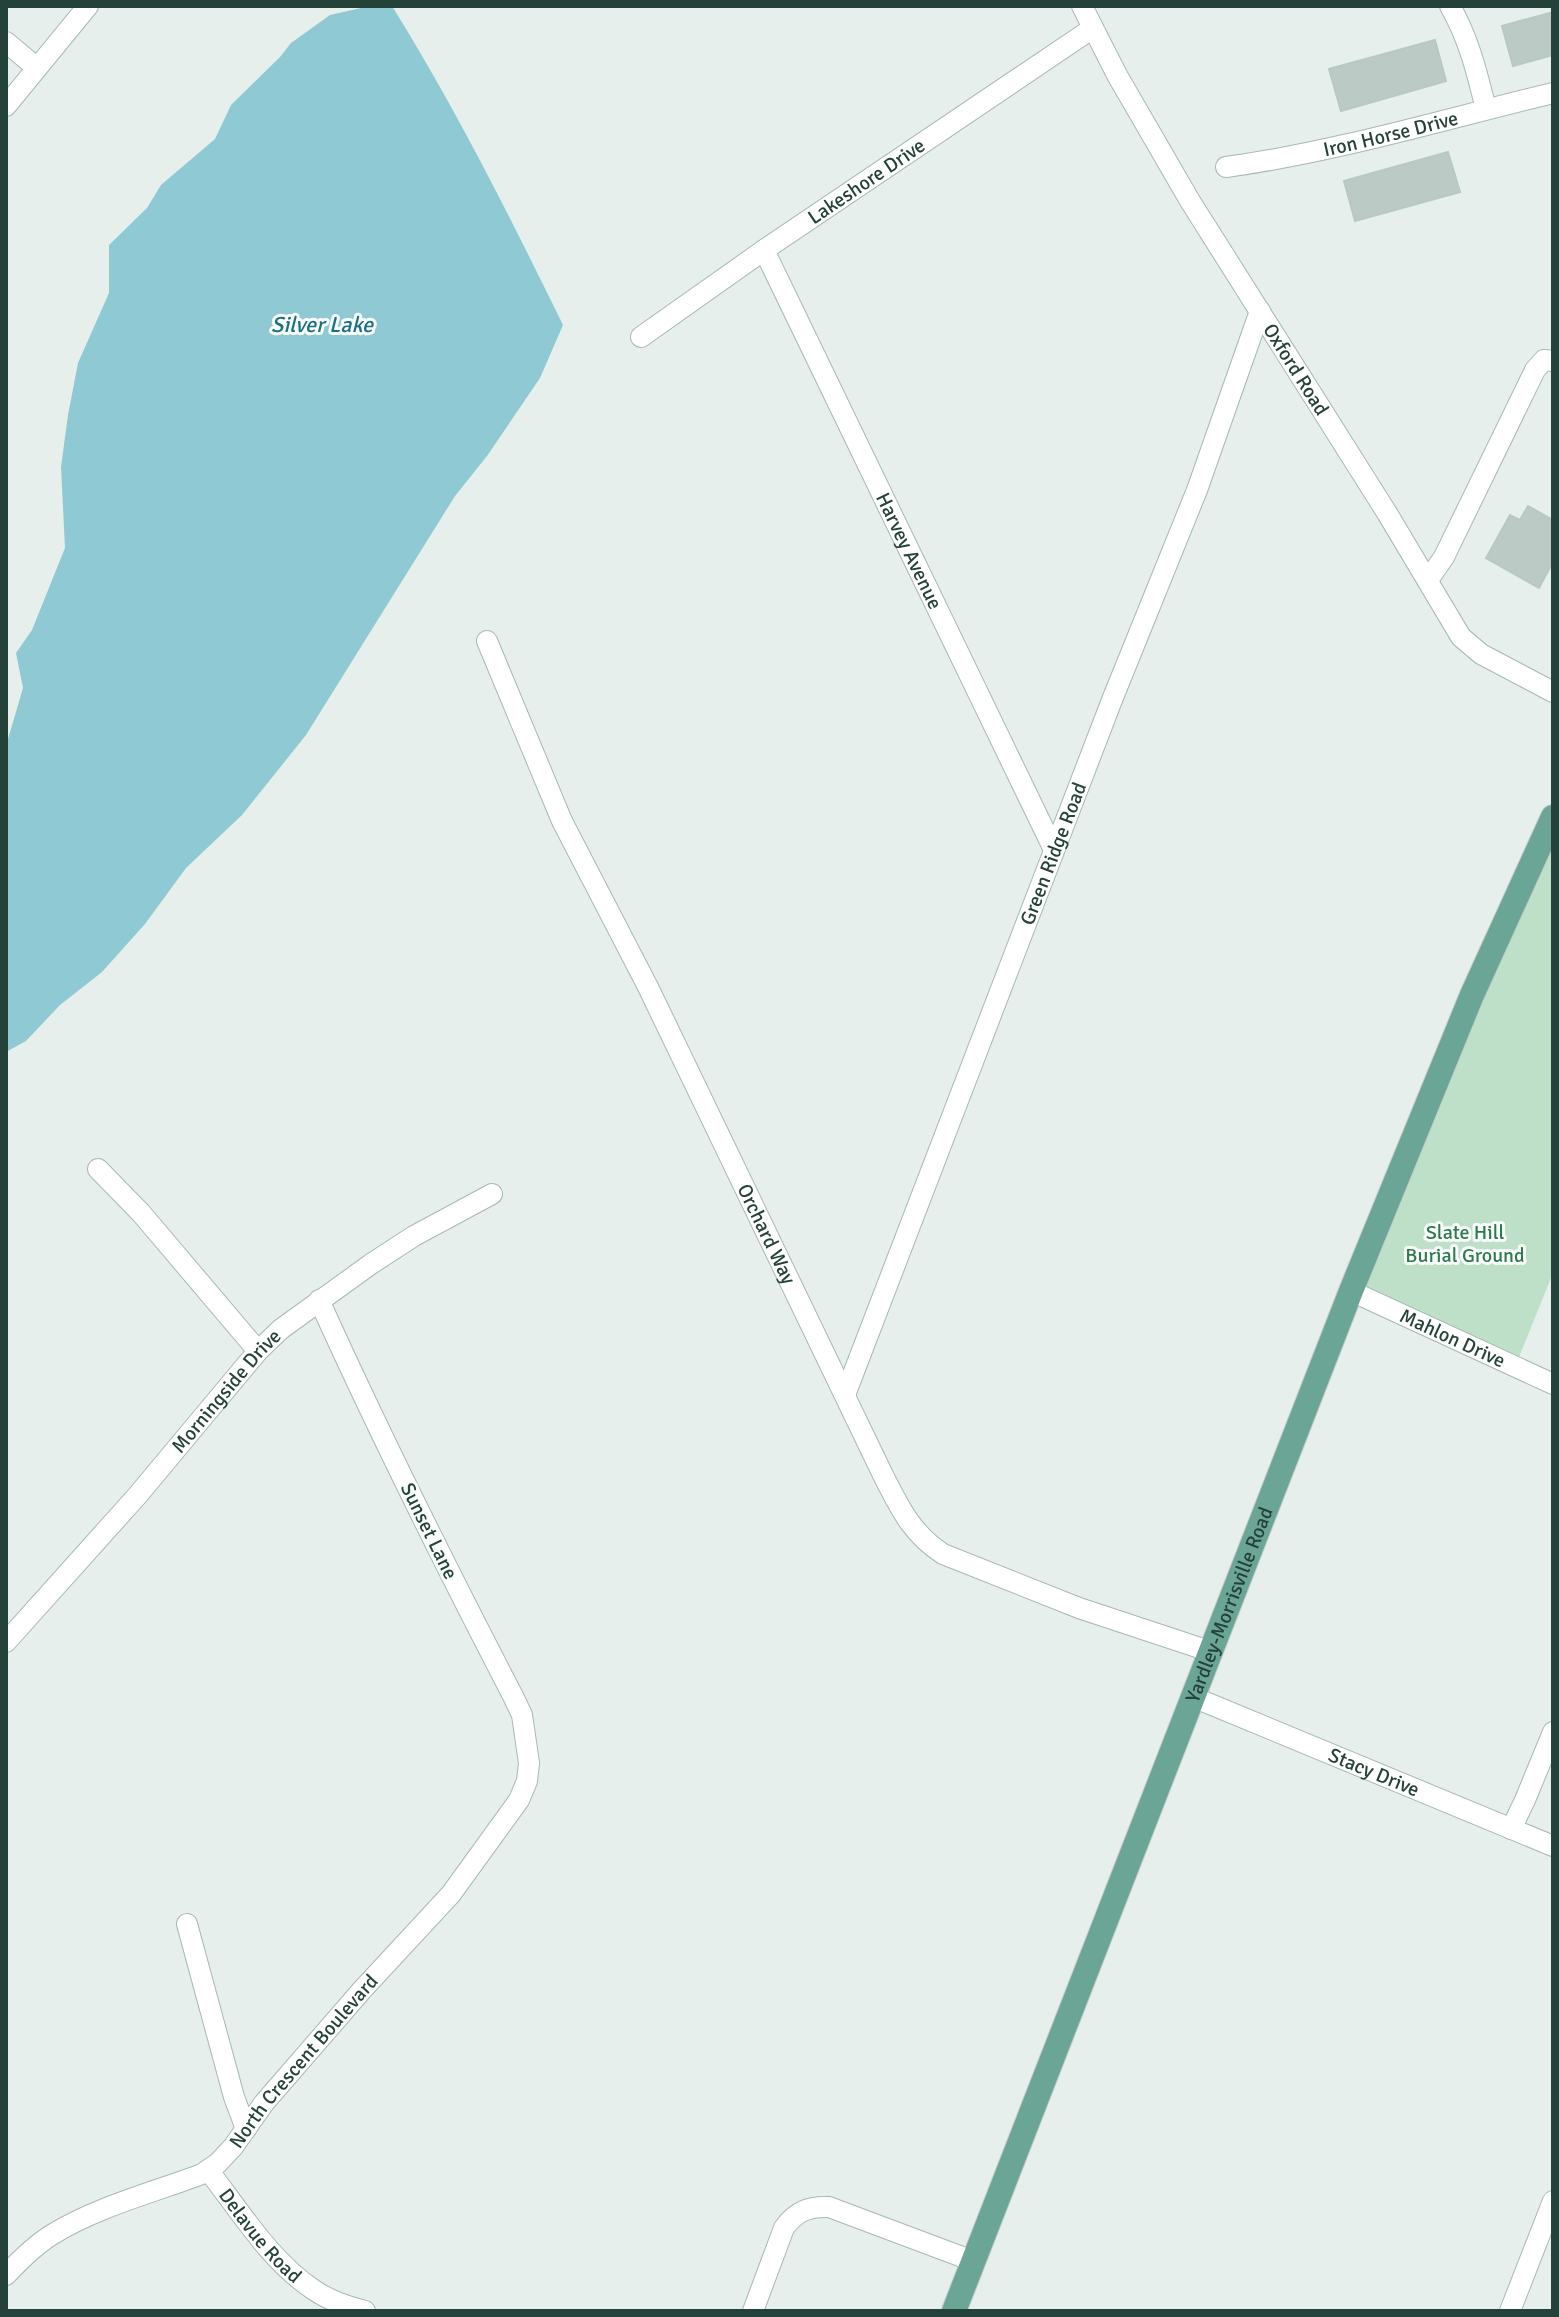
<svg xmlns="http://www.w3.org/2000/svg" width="1559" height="2317" font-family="Signika,sans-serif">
<rect width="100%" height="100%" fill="#e6efeb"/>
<!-- green -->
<path fill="#bfe0c8" d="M1553,825V1273L1515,1367L1351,1292Z"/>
<!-- water -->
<path fill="#8ec9d4" d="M370,6H392C456,109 510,217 563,325L540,378L487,456L455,496L306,735L242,815L186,868L145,924L102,972L60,1005L26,1041L6,1052V746L23,688L16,653L32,630L65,548L61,467L68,415L78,363L109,293V245L147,208L161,185L215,139L231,105L280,57L291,43L330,15Z"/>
<!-- building -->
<path fill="#bbcac4" stroke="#b8c9c2" stroke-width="2" d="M1553,12V55L1513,66L1502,26Z
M1435,40L1446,81L1341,111L1329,69Z
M1448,152L1460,192L1355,221L1344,181Z
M1528,506L1553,520V562L1539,588L1486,558L1510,515L1520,520Z"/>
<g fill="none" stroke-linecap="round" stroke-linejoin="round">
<defs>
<g id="minor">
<path id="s1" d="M1082,6L1117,75L1190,201L1387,513L1461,637L1481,654L1553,692"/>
<path d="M1450,6C1469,39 1477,73 1486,109"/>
<path d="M6,42L37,68"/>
<path d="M6,106L88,6"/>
<path id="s2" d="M1226,167C1336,152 1445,119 1553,93"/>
<path id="s3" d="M764,250L1054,850"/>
<path id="s4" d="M641,337L764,250L1093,28"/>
<path d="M1428,580L1444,557L1535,370L1544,360L1553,361"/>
<path id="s5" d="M487,641L562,821L648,987L883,1475C900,1508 911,1533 943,1554L1079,1608L1212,1652"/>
<path d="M98,1169L141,1213L258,1351"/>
<path id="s6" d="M1351,1291L1553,1384"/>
<path id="s7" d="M845,1395L1112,700L1197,490L1260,311"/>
<path id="s8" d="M6,1642L137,1496L258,1351L281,1329L371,1264L414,1236L492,1194"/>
<path id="s9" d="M1193,1697L1553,1846"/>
<path d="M1511,1829L1525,1800L1553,1732"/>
<path d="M187,1924L234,2097L246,2129"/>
<path id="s10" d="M208,2170C240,2211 270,2261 314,2290C330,2301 347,2306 365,2311"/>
<path id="s11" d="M6,2275C20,2260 35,2245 53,2234C97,2207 154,2192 202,2174L218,2163L233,2147L264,2103L362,1990L451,1894L519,1800L527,1781L529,1763L522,1715L514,1698C446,1567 380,1435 319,1300"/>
<path d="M753,2311L784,2228C796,2211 809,2206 829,2207L973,2261"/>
<path d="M1510,2311L1553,2201"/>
</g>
<g id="major">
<path id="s12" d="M954,2311L1351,1291L1472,995L1553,817"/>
</g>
</defs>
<!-- minor casing -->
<use href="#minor" stroke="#a8b8b2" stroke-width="22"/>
<!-- major casing -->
<use href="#major" stroke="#c2cac8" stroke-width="26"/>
<!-- minor -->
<use href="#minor" stroke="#fff" stroke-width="20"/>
<!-- major -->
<use href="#major" stroke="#6aa596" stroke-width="24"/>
</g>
<g text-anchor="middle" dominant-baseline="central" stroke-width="6" stroke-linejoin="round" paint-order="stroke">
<!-- street labels -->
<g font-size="20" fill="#24423a" stroke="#f7fbf9">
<text stroke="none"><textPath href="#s2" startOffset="168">Iron Horse Drive</textPath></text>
<text stroke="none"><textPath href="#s4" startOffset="274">Lakeshore Drive</textPath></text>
<text stroke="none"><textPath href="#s1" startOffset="422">Oxford Road</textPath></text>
<text stroke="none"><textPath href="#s3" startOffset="334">Harvey Avenue</textPath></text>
<text stroke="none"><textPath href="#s7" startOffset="580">Green Ridge Road</textPath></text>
<text stroke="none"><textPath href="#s5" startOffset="656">Orchard Way</textPath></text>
<text stroke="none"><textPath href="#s6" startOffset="112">Mahlon Drive</textPath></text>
<text stroke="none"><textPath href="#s8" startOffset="334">Morningside Drive</textPath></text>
<text transform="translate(429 1531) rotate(64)">Sunset Lane</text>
<text stroke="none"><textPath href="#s12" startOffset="758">Yardley-Morrisville Road</textPath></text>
<text stroke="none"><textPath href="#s9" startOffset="196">Stacy Drive</textPath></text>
<text stroke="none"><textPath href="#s11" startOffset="376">North Crescent Boulevard</textPath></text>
<text stroke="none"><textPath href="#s10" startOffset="84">Delavue Road</textPath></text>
</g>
<!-- park labels -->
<g font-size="20" fill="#2d7a4b" stroke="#f7fbf9">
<text x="1465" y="1232">Slate Hill<tspan x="1465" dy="23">Burial Ground</tspan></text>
</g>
<!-- water labels -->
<g font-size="22" font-style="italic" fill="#1c6f80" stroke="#f7fbf9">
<text x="322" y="324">Silver Lake</text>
</g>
</g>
<!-- border -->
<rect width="1559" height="2317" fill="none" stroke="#24423a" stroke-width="16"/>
</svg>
